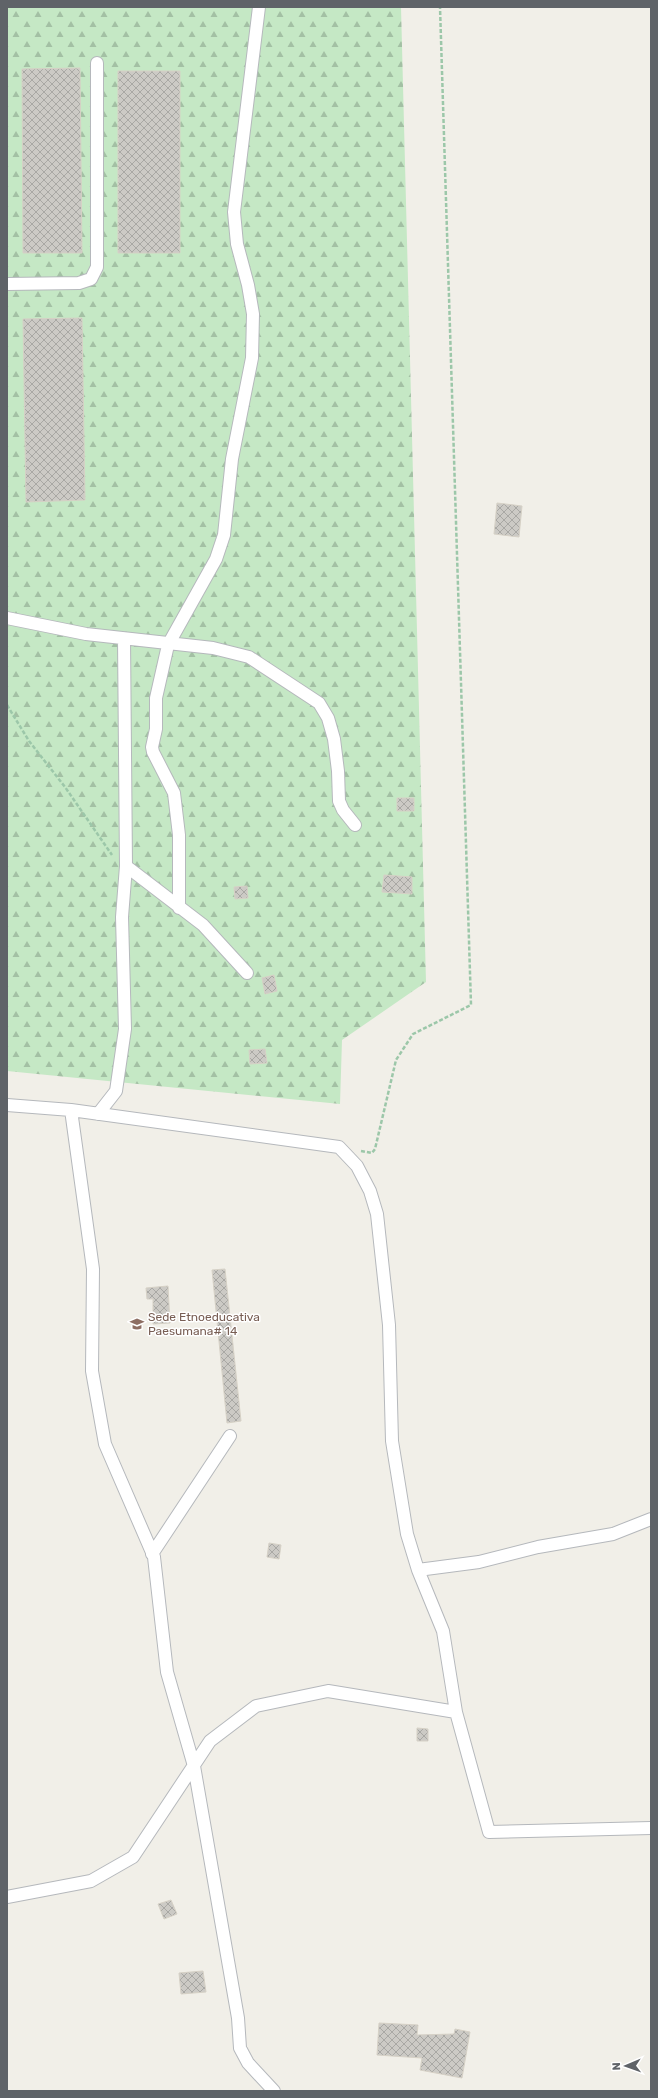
<svg xmlns="http://www.w3.org/2000/svg" width="658" height="2098" font-family="Rubik,sans-serif">
<defs>
<pattern id="forest-firs" width="22" height="20" patternUnits="userSpaceOnUse"><rect width="22" height="20" fill="#c5e8c5"/><path d="M5 1l3.5 6h-7zM16 11l3.5 6h-7z" fill="#a3c0a4"/></pattern>
<pattern id="building-cross-hatch" width="8" height="8" patternUnits="userSpaceOnUse"><rect width="8" height="8" fill="#cccac5"/><path d="M0 0l8 8M0 8l8-8" fill="none" stroke="#a9a8a4"/></pattern>
</defs>
<rect width="100%" height="100%" fill="#f1efe8"/>
<!-- forest -->
<path fill="url(#forest-firs)" d="M7,7H401L426,982L342,1040L340,1104L7,1071Z"/>
<!-- building -->
<path fill="url(#building-cross-hatch)" stroke="#d6d1c6" d="M80,68L82,253H23L22,69Z
M118,71H180V253H118Z
M82,318L85,500L26,502L23,319Z
M497,503L522,506L519,537L494,534Z
M397,798H414V811H397Z
M384,875L412,877V894L382,892Z
M247,886L248,898L235,899L234,887Z
M274,975L277,991L265,994L262,978Z
M265,1049L267,1063L250,1064L249,1050Z
M225,1269L241,1421L227,1423L212,1270Z
M168,1286L170,1323L153,1324V1299H147L146,1288Z
M269,1543L281,1545L279,1559L267,1557Z
M417,1728L428,1729V1741H417Z
M171,1900L177,1914L164,1919L158,1904Z
M203,1971L206,1992L181,1994L179,1973Z
M379,2023L418,2025L417,2035L454,2034L455,2029L470,2032L462,2078L420,2070L422,2058L377,2055Z"/>
<g fill="none" stroke-linecap="round" stroke-linejoin="round">
<defs>
<path id="street" d="M7,284L79,283L91,279L97,267V63
M7,618L86,634L213,648L249,657L319,703L328,718L334,739L338,771L339,801L343,810L355,825
M126,866L203,925L247,973
M179,908V835L174,793L153,752L152,747L156,729V698L168,645L216,559L224,535L232,459L252,358L253,314L248,285L237,244L234,212L259,7
M7,1105L71,1110L339,1147L357,1166L370,1191L377,1214L389,1325L392,1441L407,1534L418,1570L443,1631L456,1712L489,1832L651,1828
M71,1110L93,1269L92,1371L105,1444L154,1557L167,1672L194,1766L238,2018L240,2048L248,2063L274,2091
M98,1114L116,1091L125,1029L122,917L126,866L124,639
M152,1554L230,1436
M418,1570L479,1562L538,1547L613,1534L651,1519
M7,1897L91,1881L133,1857L210,1741L256,1706L328,1691L456,1712"/>
</defs>
<!-- street casing -->
<use href="#street" stroke="#b5b8bc" stroke-width="14"/>
<!-- path -->
<path stroke="#9cc7a9" stroke-width="2.5" stroke-dasharray="4 2" stroke-linecap="butt" d="M7,705L29,741L65,787L112,855
M361,1151L372,1153L375,1149L396,1060L413,1034L471,1005L440,7"/>
<!-- street -->
<use href="#street" stroke="#fff" stroke-width="12"/>
</g>
<!-- icons -->
<defs>
<symbol id="school-bare" viewBox="-9 -9 18 18"><path d="M0-5L7-2L0 1L-7-2ZM-4 1L0 2.5L4 1V4Q0 6-4 4Z" fill="#8d6e63" stroke="#fff" stroke-width="2.5" paint-order="stroke"/></symbol>
</defs>
<g fill-rule="evenodd">
<use href="#school-bare" x="127" y="1314" width="20" height="20"/>
</g>
<g text-anchor="middle" dominant-baseline="central" stroke-width="3" stroke-linejoin="round" paint-order="stroke">
<!-- education labels -->
<g font-size="12" fill="#785e54" stroke="#fff" text-anchor="start">
<text x="148" y="1317">Sede Etnoeducativa<tspan x="148" dy="14">Paesumana# 14</tspan></text>
</g>
</g>
<!-- border -->
<rect width="658" height="2098" fill="none" stroke="#5f6368" stroke-width="16"/>
<!-- north arrow -->
<g transform="translate(626 2066) rotate(268)" stroke="#ffffff" stroke-width="3" paint-order="stroke">
<path d="M0-3L7 15L0 10L-7 15Z" fill="#5f6368"/>
<text y="-6" font-size="11" font-weight="bold" text-anchor="middle" fill="#5f6368">N</text>
</g>
</svg>
